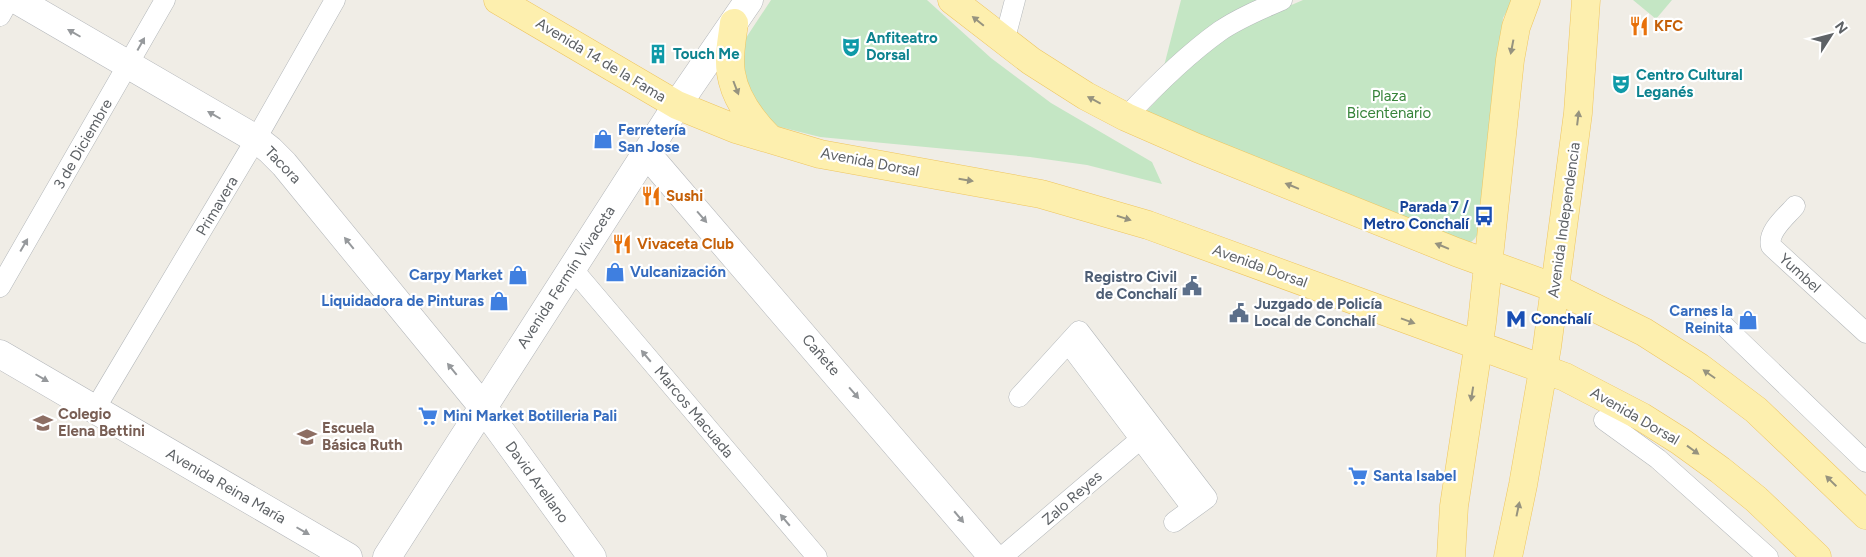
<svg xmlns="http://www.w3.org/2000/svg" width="1866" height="557" font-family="Figtree,sans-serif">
<rect width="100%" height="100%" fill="#f0ede6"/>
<!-- green -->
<path fill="#c4e6c4" d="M771,0H927L991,58L1051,103L1152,162L1162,184L1087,165L1030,157L820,137L772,125L760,117L738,65L740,47Z
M1181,0H1262L1164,66Z
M1303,0H1513L1503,18L1484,216C1480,227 1479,238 1468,244L1143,115L1182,73L1234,30Z
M1633,0H1672L1656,19Z"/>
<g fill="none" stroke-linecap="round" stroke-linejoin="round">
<defs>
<path id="street" d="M0,16L9,0
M1004,42L1015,0
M1126,117C1155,86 1185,56 1220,31C1239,18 1261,9 1282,0
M1795,206C1787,216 1767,231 1771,246L1866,333
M571,267L817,557
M0,287L165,0
M1716,318L1866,462
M1068,343L1192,508
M1019,397L1079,331L1207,498L1174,522
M95,409L256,139L335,0
M1604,420L1658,459L1768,557
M1002,557L1150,431"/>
<path id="secondary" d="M17,0L256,139L270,150L284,164L483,407L592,557
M647,154L993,557
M0,354L348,557
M387,557L677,105L749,0"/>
<path id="primary" d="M498,0L677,105L736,129L820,154L1041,194L1148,225L1565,377L1642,417L1680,441L1720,470L1756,499L1817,557
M952,0L1031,61L1086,96L1126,117L1197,148L1456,252L1555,288L1644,332L1699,367L1756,410L1866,515
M734,23C732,39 728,57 731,73C735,99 753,122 770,139
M1451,557L1454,506L1482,322L1510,60L1516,27L1526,0
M1508,557L1523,485L1547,347L1578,113L1586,0"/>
</defs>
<!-- street casing -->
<use href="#street" stroke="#b3b7ba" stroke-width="21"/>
<!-- secondary casing -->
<use href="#secondary" stroke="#b3b6ba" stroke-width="29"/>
<!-- primary casing -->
<use href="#primary" stroke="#eec560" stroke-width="29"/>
<!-- street -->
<use href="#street" stroke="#fff" stroke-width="20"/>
<!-- secondary -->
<use href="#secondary" stroke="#fff" stroke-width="28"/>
<!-- primary -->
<use href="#primary" stroke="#fdefae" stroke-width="28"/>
</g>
<!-- one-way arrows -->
<defs><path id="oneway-solid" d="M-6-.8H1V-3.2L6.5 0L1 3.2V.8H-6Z" transform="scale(1.25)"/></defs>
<g fill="#96937f">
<use href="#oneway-solid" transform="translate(978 21) rotate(-141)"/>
<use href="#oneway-solid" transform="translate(1512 47) rotate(101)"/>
<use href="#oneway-solid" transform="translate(736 88) rotate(69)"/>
<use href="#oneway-solid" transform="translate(1094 100) rotate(-152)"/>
<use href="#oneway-solid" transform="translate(1578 118) rotate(-83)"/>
<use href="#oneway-solid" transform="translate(966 180) rotate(9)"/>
<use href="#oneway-solid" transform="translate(1292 186) rotate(-158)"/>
<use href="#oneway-solid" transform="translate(1124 218) rotate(17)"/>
<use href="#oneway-solid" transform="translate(1442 246) rotate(-158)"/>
<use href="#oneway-solid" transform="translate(1408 321) rotate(20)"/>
<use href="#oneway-solid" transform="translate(1709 374) rotate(-145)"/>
<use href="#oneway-solid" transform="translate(1472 394) rotate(99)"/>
<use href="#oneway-solid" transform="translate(1693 450) rotate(36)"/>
<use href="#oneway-solid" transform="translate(1831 481) rotate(-136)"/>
<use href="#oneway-solid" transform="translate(1518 509) rotate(-78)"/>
</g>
<g fill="#96999c">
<use href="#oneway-solid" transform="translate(74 33) rotate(-150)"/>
<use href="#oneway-solid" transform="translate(141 44) rotate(-61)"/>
<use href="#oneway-solid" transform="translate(214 115) rotate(-150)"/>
<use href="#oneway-solid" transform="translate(702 217) rotate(49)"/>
<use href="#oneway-solid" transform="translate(349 243) rotate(-129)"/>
<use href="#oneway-solid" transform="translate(24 245) rotate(-60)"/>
<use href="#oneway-solid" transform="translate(646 356) rotate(-130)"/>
<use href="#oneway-solid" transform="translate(452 369) rotate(-129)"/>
<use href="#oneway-solid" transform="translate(42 378) rotate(30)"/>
<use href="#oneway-solid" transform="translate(854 393) rotate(49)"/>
<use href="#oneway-solid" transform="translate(959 517) rotate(50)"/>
<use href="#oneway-solid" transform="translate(785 520) rotate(-130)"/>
<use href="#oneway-solid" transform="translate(303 531) rotate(30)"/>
</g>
<!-- icons -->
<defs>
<symbol id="restaurant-bare" viewBox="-9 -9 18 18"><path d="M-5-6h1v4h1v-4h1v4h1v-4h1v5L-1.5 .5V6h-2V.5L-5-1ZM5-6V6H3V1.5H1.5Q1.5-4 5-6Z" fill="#e8710a" stroke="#fff" stroke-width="2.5" paint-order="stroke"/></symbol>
<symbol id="theatre-bare" viewBox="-9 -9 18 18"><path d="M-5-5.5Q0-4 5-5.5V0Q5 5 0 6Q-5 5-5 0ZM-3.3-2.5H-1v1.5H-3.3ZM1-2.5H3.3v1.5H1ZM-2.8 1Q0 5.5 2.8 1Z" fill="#0f9aa8" stroke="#fff" stroke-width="2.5" paint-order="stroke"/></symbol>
<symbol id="building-bare" viewBox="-9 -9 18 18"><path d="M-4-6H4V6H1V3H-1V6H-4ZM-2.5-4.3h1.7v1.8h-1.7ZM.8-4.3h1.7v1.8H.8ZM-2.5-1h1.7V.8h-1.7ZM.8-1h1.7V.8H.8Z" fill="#0f9aa8" stroke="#fff" stroke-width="2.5" paint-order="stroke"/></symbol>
<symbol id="shop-bare" viewBox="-9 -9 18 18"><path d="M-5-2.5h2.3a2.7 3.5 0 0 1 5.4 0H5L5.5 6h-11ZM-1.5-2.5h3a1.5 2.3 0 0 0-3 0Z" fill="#3f7fe0" stroke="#fff" stroke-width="2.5" paint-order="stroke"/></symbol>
<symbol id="bus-bare" viewBox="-9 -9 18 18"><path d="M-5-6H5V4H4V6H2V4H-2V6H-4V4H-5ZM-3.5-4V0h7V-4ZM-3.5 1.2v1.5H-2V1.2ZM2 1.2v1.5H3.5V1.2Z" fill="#1a4fb4" stroke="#fff" stroke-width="2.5" paint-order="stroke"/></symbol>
<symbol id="civic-bare" viewBox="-9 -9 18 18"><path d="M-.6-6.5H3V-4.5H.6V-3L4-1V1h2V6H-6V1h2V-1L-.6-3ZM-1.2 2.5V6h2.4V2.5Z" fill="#5c6f8a" stroke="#fff" stroke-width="2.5" paint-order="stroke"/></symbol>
<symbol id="metro-bare" viewBox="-9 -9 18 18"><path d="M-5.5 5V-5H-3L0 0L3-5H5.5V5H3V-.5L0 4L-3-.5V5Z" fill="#1a4fb4" stroke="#fff" stroke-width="2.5" paint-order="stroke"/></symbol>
<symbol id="supermarket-bare" viewBox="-9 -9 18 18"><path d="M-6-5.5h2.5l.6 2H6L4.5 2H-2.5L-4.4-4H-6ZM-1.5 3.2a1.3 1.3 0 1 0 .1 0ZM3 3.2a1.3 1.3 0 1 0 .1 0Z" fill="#3f7fe0" stroke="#fff" stroke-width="2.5" paint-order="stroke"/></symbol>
<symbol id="school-bare" viewBox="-9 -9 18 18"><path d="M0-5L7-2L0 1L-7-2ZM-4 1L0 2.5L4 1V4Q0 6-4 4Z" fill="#8d6e63" stroke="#fff" stroke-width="2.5" paint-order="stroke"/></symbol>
</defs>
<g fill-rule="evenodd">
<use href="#restaurant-bare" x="1625" y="12" width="28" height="28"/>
<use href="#theatre-bare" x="837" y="33" width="28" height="28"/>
<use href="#building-bare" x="644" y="40" width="28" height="28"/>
<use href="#theatre-bare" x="1607" y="70" width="28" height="28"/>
<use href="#shop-bare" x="589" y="125" width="28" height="28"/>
<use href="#restaurant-bare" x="637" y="182" width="28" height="28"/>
<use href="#bus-bare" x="1470" y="202" width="28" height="28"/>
<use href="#restaurant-bare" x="608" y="230" width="28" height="28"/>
<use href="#shop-bare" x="601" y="258" width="28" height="28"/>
<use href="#shop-bare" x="504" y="261" width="28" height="28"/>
<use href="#civic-bare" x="1178" y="272" width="28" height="28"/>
<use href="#shop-bare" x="485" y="287" width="28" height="28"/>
<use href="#civic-bare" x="1225" y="299" width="28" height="28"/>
<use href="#metro-bare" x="1502" y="305" width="28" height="28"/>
<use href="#shop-bare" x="1734" y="306" width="28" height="28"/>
<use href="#supermarket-bare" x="414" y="402" width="28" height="28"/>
<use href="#school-bare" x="29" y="409" width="28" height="28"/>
<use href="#school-bare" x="293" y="423" width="28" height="28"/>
<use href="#supermarket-bare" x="1344" y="462" width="28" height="28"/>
</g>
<g text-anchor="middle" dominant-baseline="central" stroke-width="4.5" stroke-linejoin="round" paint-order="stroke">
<!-- food labels -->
<g font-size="15" font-weight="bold" fill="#c56008" stroke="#fff" text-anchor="start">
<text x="1654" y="26">KFC</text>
<text x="666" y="196">Sushi</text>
<text x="637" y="244">Vivaceta Club</text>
</g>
<!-- culture labels -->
<g font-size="15" font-weight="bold" fill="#0d838f" stroke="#fff" text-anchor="start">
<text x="866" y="38">Anfiteatro<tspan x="866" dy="17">Dorsal</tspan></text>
<text x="673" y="54">Touch Me</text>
<text x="1636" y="75">Centro Cultural<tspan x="1636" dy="17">Leganés</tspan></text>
</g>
<!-- street labels -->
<g font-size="15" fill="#5e6266" stroke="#fff">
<text transform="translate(601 60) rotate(31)">Avenida 14 de la Fama</text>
<text transform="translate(83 144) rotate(-60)">3 de Diciembre</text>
<text transform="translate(870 162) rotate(11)">Avenida Dorsal</text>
<text transform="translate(283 165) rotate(46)">Tacora</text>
<text transform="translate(217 206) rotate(-59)">Primavera</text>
<text transform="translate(1564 220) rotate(-82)">Avenida Independencia</text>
<text transform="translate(1260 266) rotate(20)">Avenida Dorsal</text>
<text transform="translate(1800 273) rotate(42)">Yumbel</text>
<text transform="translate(566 277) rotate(-57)">Avenida Fermín Vivaceta</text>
<text transform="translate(821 355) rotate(49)">Cañete</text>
<text transform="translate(694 412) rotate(50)">Marcos Macuada</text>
<text transform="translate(1635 416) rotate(30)">Avenida Dorsal</text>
<text transform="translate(537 482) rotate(54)">David Arellano</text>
<text transform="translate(226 486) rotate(30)">Avenida Reina María</text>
<text transform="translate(1072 498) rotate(-41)">Zalo Reyes</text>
</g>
<!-- park labels -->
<g font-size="15" fill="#37843a" stroke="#fff">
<text x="1389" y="96">Plaza<tspan x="1389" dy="17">Bicentenario</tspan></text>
</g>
<!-- shop labels -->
<g font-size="15" font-weight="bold" fill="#366cbe" stroke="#fff" text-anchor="start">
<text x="618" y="130">Ferretería<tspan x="618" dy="17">San Jose</tspan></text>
<text x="630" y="272">Vulcanización</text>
<text x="503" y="275" text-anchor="end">Carpy Market</text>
<text x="484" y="301" text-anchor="end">Liquidadora de Pinturas</text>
<text x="1733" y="311" text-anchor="end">Carnes la<tspan x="1733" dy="17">Reinita</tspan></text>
<text x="443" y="416">Mini Market Botilleria Pali</text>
<text x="1373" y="476">Santa Isabel</text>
</g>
<!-- transit labels -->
<g font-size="15" font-weight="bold" fill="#164399" stroke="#fff" text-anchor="end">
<text x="1469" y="207">Parada 7 /<tspan x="1469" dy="17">Metro Conchalí</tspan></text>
<text x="1531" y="319" text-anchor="start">Conchalí</text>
</g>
<!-- service labels -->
<g font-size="15" font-weight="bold" fill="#4e5e75" stroke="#fff" text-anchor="end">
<text x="1177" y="277">Registro Civil<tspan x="1177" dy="17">de Conchalí</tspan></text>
<text x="1254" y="304" text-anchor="start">Juzgado de Policía<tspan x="1254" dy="17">Local de Conchalí</tspan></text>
</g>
<!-- education labels -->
<g font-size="15" font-weight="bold" fill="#785e54" stroke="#fff" text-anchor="start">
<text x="58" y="414">Colegio<tspan x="58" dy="17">Elena Bettini</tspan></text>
<text x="322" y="428">Escuela<tspan x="322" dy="17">Básica Ruth</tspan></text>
</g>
</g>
<!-- north arrow -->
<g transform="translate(1831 35) rotate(54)" stroke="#ffffff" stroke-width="4" paint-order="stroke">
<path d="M0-4L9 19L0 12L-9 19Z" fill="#5e6266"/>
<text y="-8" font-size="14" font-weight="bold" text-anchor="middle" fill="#5e6266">N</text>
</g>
</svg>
